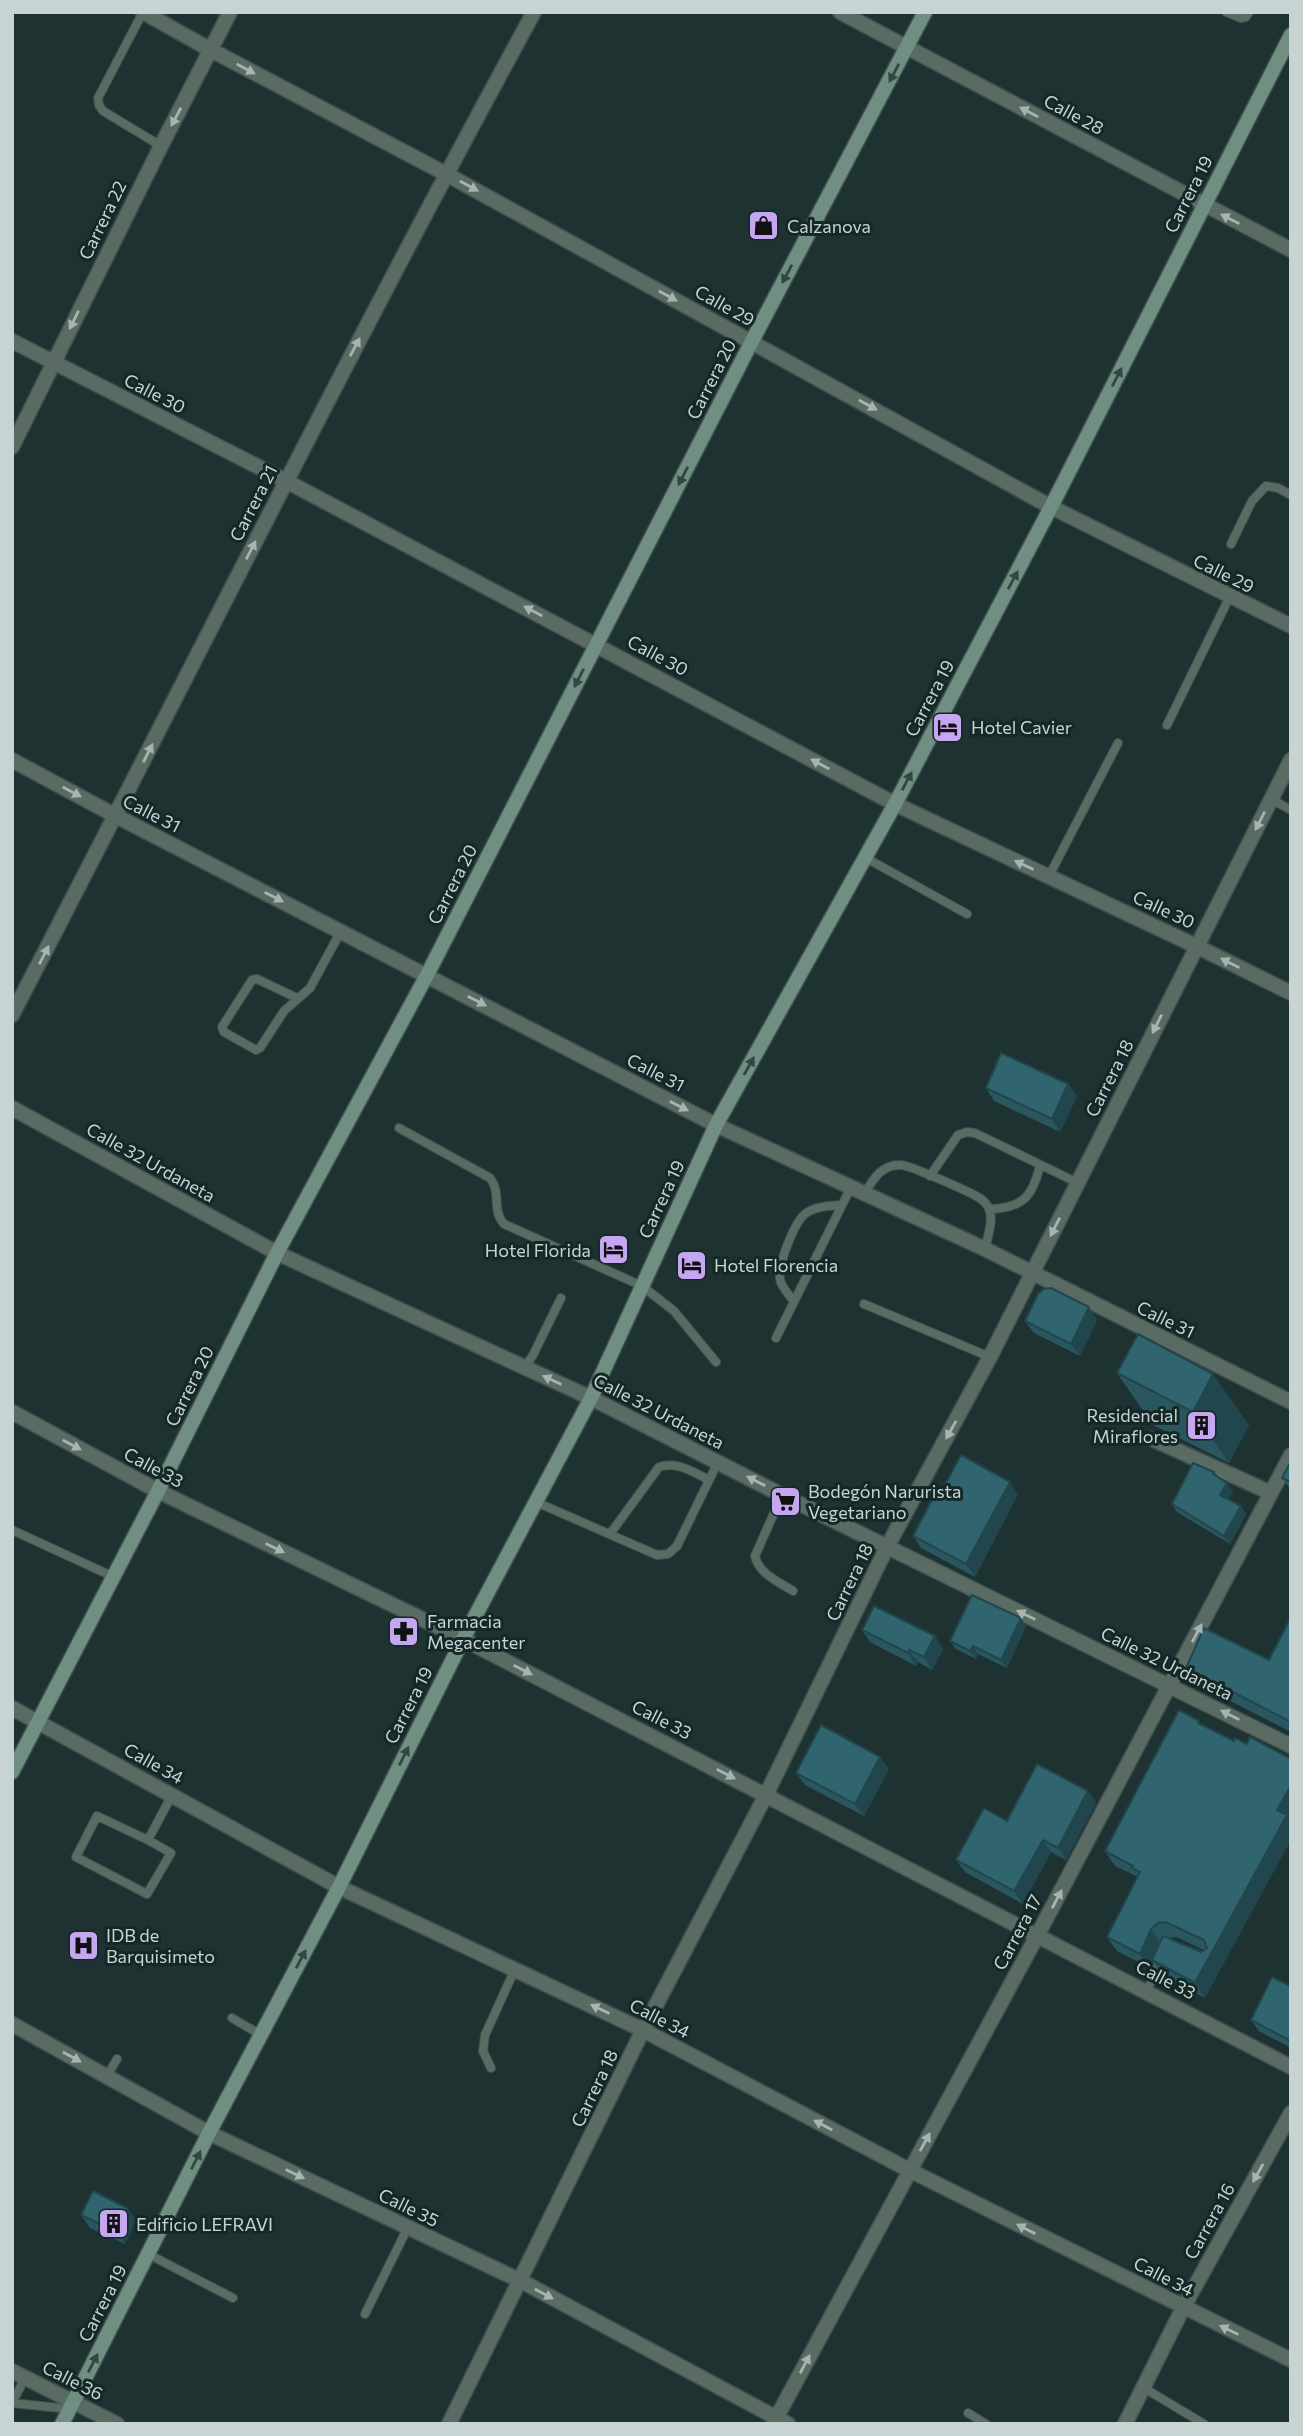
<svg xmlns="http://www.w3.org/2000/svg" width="1303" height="2436" font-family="Commissioner,sans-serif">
<rect width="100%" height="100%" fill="#1e3331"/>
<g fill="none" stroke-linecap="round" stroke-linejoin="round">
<defs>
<path id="lane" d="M143,12L98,98L99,105L103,111L161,146
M1226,12L1241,18L1246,17L1249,12
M1231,544L1252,501L1266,486L1278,488L1291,495
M1167,725L1229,598
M1271,799L1291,810
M866,858L967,914
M1049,876L1118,743
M297,998L257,979L252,980L222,1027L224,1032L256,1050L260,1048L284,1011L310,988L341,931
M399,1128L490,1178C502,1193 491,1209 504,1224L642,1286L674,1311L716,1362
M930,1176L958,1135L967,1132L975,1133L1078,1183
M865,1193C873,1179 882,1164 901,1165C909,1165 973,1193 981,1199C985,1202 989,1207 990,1212C993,1222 987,1239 985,1249
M990,1209C1023,1208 1033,1196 1040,1165
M794,1301C789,1295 781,1287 780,1279C778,1264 794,1223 805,1214C815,1206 830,1206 842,1205
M864,1304L990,1357
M776,1338L851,1187
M525,1367L533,1355L561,1298
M782,1495L755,1556C758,1573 779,1582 793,1591
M536,1502L657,1555L668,1554L677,1546L718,1462
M12,1530L114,1577
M610,1534L659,1467C678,1461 693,1472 709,1480
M97,1816L148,1840L171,1853L147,1894L76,1857Z
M148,1840L172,1795
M1147,1991L1161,1958
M232,2018L261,2035
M491,2068L483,2051L485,2035L515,1969
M107,2076L117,2059
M148,2254L233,2298
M365,2314L408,2227
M1144,2388L1204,2424
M12,2403L70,2409
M12,2403L25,2378
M968,2413L986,2424"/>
<path id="street" d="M143,12L211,50L446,174L1051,507L1291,626
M840,12L1291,250
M12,341L286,481L895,804L1196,946L1291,993
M12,447L161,146L230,12
M12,760L116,816L716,1125L985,1249L1291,1402
M12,1015C186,681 353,343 534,12
M12,1108L277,1253L591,1398L782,1495L1291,1746
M12,1412L158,1491L463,1639L1291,2067
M1152,1439L1271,1493
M12,1708L339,1887L643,2030L909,2170L1291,2360
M12,2024L209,2133L521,2281L788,2424
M12,2371L117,2424
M449,2424L643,2030L766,1795L887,1547L990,1357L1291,760
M773,2424L1037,1936L1291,1455
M1125,2424L1183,2308L1291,2113"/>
<path id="secondary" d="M12,1772L158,1491L277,1253L427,975L752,341L925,12
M62,2424L209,2133L339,1887L463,1639L591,1398L716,1125L895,804L1051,507L1291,35"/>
</defs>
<!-- lane casing -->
<use href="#lane" stroke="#3d504e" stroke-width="10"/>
<!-- street casing -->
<use href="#street" stroke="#3d504e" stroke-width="17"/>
<!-- secondary casing -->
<use href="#secondary" stroke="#3d504e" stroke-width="17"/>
<!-- lane -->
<use href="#lane" stroke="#596b63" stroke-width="8"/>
<!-- street -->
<use href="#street" stroke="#596b63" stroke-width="14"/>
<!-- secondary -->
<use href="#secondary" stroke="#708e81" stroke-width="14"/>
</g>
<!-- wall -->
<path fill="#29565f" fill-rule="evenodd" d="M1068,1084L1077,1096L1060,1132L994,1101L986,1088Z
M1089,1307L1097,1320L1080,1356L1034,1333L1025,1321Z
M1117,1373L1249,1425L1229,1463L1153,1425Z
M1291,1461V1490L1282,1478Z
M1214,1472L1233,1491L1228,1500L1246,1514L1230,1544L1177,1512L1172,1504Z
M1018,1494L975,1577L921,1548L913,1536L939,1496Z
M1291,1617V1732L1197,1684L1186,1668L1269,1660Z
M1021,1618L1026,1626L1007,1668L978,1654L976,1659L956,1649L950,1641Z
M862,1630L935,1636L943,1649L932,1670L918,1662L916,1666L870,1642Z
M1202,1725L1290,1820L1205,1998L1161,1974L1153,1962L1150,1968L1117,1951L1107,1937L1138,1877L1115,1866L1105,1851ZM1176,1937L1204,1950L1201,1952L1168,1938Z
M889,1769L864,1816L805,1785L796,1773Z
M1088,1791L1096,1803L1066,1860L1051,1852L1023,1904L965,1872L956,1860L1007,1821Z
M1291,1985V2048L1259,2031L1251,2020Z
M81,2215L136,2220L125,2244L90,2228Z"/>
<!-- shaded-wall -->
<path fill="#22464d" d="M1068,1084L1077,1096L1060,1132L1052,1119Z
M1089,1307L1097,1320L1080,1356L1071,1344Z
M1213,1374L1249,1425L1229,1463L1193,1412Z
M1010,1482L1018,1494L975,1577L966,1564Z
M1227,1483L1233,1491L1226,1504L1220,1495Z
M1241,1506L1246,1514L1230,1544L1224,1536Z
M1021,1618L1026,1626L1007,1668L1001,1660Z
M935,1636L943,1649L932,1670L924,1657Z
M973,1646L978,1654L976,1659L970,1651Z
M909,1650L918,1662L916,1666L908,1653Z
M880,1757L889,1769L864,1816L855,1804Z
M1291,1785V1840L1205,1998L1195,1983L1277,1810Z
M1088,1791L1096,1803L1066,1860L1058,1848Z
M1043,1840L1051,1852L1023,1904L1014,1891Z
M1151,1929L1161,1943L1152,1960L1153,1962L1150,1968L1140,1954Z
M127,2208L136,2220L125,2244L116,2232Z"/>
<!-- building -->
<path fill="#30646e" stroke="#22464d" stroke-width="2" d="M1001,1053L1068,1084L1052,1119L986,1088Z
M1051,1288L1089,1307L1071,1344L1025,1321L1038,1294L1044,1289Z
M1138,1334L1213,1374L1193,1412L1117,1373Z
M961,1455L1010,1482L966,1564L913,1536L935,1494L939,1496Z
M1291,1461V1482L1282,1478Z
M1193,1463L1214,1472L1213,1474L1227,1483L1220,1495L1241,1506L1224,1536L1172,1504Z
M972,1595L1021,1618L1001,1660L973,1646L970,1651L950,1641Z
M874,1606L935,1636L924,1657L909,1650L908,1653L862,1630Z
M1291,1617V1722L1186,1668L1204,1628L1269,1660Z
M1179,1710L1199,1721L1198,1723L1234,1741L1235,1738L1247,1744L1250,1737L1291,1759V1785L1277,1810L1287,1815L1195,1983L1152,1960L1163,1936L1201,1952L1207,1948L1204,1940L1166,1922L1158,1923L1151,1929L1140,1954L1107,1937L1140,1872L1132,1868L1133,1866L1105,1851Z
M821,1725L880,1757L855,1804L796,1773Z
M1037,1764L1088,1791L1058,1848L1043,1840L1014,1891L956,1860L984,1808L1007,1821Z
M1272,1977L1290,1986L1291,1985V2041L1251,2020Z
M93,2191L127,2208L116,2232L81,2215Z"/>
<!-- one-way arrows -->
<defs><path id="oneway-solid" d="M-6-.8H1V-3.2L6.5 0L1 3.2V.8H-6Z" transform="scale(1.75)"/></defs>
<g fill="#a7b4b1">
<use href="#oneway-solid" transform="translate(246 69) rotate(28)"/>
<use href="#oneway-solid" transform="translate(1029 112) rotate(-152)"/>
<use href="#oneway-solid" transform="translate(176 117) rotate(118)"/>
<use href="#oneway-solid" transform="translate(469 186) rotate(29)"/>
<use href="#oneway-solid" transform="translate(1230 219) rotate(-153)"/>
<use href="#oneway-solid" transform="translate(668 296) rotate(29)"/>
<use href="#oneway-solid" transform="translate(74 320) rotate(116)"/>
<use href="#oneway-solid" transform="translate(355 347) rotate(-62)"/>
<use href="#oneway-solid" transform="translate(868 405) rotate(29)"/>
<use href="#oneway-solid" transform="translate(251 550) rotate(-63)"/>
<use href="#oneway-solid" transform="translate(533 611) rotate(-152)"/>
<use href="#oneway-solid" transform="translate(148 753) rotate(-63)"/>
<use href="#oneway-solid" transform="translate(820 764) rotate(-152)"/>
<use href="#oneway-solid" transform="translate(72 792) rotate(28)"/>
<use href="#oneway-solid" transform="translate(1260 821) rotate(117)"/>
<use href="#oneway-solid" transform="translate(1024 865) rotate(-155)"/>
<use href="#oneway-solid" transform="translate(274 897) rotate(27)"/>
<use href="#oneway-solid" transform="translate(44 955) rotate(-63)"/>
<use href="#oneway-solid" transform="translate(1230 963) rotate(-153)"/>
<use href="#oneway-solid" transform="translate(477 1001) rotate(27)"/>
<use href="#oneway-solid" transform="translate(1157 1024) rotate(117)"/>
<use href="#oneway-solid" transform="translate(679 1106) rotate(27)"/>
<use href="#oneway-solid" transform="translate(1055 1227) rotate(117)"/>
<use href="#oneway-solid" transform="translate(552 1380) rotate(-155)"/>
<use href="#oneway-solid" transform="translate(951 1430) rotate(119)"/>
<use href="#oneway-solid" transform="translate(72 1445) rotate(28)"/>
<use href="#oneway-solid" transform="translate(756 1481) rotate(-153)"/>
<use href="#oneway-solid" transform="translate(275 1548) rotate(26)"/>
<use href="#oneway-solid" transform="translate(1026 1615) rotate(-154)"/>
<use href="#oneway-solid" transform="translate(1197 1633) rotate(-62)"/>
<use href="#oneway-solid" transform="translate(523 1670) rotate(27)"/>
<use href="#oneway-solid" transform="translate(1230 1715) rotate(-153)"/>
<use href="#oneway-solid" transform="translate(726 1774) rotate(27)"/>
<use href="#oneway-solid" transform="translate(1057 1899) rotate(-62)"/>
<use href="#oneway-solid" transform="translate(600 2009) rotate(-154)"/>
<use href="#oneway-solid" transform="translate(72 2057) rotate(29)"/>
<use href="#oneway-solid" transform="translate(823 2125) rotate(-152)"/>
<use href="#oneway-solid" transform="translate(925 2142) rotate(-61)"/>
<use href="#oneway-solid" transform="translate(1258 2173) rotate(119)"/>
<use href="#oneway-solid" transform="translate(295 2174) rotate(26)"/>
<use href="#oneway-solid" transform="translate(1026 2229) rotate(-153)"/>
<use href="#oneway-solid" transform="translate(544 2294) rotate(28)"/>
<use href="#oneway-solid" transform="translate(1229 2330) rotate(-154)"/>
<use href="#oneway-solid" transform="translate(805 2364) rotate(-62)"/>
</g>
<g fill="#304742">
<use href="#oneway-solid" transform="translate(894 73) rotate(118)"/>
<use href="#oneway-solid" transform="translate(787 274) rotate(118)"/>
<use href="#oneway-solid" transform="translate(1117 377) rotate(-63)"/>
<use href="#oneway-solid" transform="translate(683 476) rotate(117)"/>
<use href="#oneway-solid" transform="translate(1013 580) rotate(-62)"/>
<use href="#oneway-solid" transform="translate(579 678) rotate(117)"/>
<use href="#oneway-solid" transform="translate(907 781) rotate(-62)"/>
<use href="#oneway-solid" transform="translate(749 1066) rotate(-61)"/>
<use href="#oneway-solid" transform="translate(404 1756) rotate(-63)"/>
<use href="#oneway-solid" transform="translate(301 1959) rotate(-62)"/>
<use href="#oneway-solid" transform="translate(196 2160) rotate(-63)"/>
<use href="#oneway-solid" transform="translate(93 2363) rotate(-63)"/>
</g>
<!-- icons -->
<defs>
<symbol id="shop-square" viewBox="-11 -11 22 22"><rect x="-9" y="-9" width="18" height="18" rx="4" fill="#c5a6f0" stroke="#142927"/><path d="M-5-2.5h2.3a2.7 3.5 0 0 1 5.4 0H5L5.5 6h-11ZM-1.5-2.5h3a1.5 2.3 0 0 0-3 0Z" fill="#111"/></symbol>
<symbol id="hotel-square" viewBox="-11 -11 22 22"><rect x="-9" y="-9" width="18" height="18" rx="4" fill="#c5a6f0" stroke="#142927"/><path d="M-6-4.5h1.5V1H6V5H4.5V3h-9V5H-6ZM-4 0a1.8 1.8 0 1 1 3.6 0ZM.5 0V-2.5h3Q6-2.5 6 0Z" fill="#111"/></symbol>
<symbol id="building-square" viewBox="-11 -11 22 22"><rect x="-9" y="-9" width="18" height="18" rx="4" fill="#c5a6f0" stroke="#142927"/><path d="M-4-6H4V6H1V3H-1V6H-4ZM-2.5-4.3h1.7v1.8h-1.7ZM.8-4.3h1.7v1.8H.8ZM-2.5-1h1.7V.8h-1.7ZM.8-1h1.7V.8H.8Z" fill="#111"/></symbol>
<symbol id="supermarket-square" viewBox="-11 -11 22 22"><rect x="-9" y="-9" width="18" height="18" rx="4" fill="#c5a6f0" stroke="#142927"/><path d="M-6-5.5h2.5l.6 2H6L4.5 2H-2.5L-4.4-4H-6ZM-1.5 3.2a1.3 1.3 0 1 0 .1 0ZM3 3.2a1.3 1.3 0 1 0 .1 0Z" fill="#111"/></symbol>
<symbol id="pharmacy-square" viewBox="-11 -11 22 22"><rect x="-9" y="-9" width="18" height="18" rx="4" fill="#c5a6f0" stroke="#142927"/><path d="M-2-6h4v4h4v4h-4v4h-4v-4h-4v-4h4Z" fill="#111"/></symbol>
<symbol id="hospital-square" viewBox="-11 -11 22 22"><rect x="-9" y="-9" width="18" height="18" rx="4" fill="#c5a6f0" stroke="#142927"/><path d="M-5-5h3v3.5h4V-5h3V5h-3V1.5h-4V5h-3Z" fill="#111"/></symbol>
</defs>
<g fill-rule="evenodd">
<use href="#shop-square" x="746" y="208" width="35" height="35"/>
<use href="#hotel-square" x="930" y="710" width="35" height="35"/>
<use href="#hotel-square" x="596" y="1232" width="35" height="35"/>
<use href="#hotel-square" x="674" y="1248" width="35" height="35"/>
<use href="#building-square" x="1184" y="1408" width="35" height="35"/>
<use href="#supermarket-square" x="768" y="1484" width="35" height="35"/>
<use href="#pharmacy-square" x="386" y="1614" width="35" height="35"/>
<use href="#hospital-square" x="66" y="1928" width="35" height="35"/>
<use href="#building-square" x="96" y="2206" width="35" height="35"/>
</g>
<g text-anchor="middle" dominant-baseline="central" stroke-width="6" stroke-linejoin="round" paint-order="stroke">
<!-- street labels -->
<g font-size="18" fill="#c8d4d3" stroke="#142927">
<text transform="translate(1074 114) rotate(28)">Calle 28</text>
<text transform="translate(1188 194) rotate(-63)">Carrera 19</text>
<text transform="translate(102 220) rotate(-64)">Carrera 22</text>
<text transform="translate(725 305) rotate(29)">Calle 29</text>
<text transform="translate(711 379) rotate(-63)">Carrera 20</text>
<text transform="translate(155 393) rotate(27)">Calle 30</text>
<text transform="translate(253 503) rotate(-63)">Carrera 21</text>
<text transform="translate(1224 573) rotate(26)">Calle 29</text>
<text transform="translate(658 655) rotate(28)">Calle 30</text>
<text transform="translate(929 698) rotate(-62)">Carrera 19</text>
<text transform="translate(152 813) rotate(27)">Calle 31</text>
<text transform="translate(452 884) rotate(-63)">Carrera 20</text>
<text transform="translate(1164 909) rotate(25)">Calle 30</text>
<text transform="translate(656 1072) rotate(27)">Calle 31</text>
<text transform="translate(1109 1078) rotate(-63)">Carrera 18</text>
<text transform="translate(151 1162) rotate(29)">Calle 32 Urdaneta</text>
<text transform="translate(661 1199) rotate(-65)">Carrera 19</text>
<text transform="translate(1166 1319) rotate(26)">Calle 31</text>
<text transform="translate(189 1386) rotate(-64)">Carrera 20</text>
<text transform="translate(659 1411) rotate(27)">Calle 32 Urdaneta</text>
<text transform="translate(154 1467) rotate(28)">Calle 33</text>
<text transform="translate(849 1582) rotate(-64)">Carrera 18</text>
<text transform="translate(1167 1663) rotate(26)">Calle 32 Urdaneta</text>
<text transform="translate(408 1705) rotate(-63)">Carrera 19</text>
<text transform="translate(662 1719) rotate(27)">Calle 33</text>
<text transform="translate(154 1763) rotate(29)">Calle 34</text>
<text transform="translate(1017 1932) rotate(-62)">Carrera 17</text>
<text transform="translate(1166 1979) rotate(27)">Calle 33</text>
<text transform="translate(660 2018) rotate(27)">Calle 34</text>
<text transform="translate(594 2088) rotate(-64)">Carrera 18</text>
<text transform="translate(409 2207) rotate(26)">Calle 35</text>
<text transform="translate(1209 2221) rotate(-61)">Carrera 16</text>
<text transform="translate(1164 2276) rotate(27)">Calle 34</text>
<text transform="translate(102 2303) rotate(-63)">Carrera 19</text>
<text transform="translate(73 2380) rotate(27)">Calle 36</text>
</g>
<!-- poi labels -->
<g font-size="18" fill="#c8d4d3" stroke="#142927" text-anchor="start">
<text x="787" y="226">Calzanova</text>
<text x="971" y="727">Hotel Cavier</text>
<text x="591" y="1250" text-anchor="end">Hotel Florida</text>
<text x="714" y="1265">Hotel Florencia</text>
<text x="1178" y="1415" text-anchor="end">Residencial<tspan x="1178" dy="21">Miraflores</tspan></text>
<text x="808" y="1491">Bodegón Narurista<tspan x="808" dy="21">Vegetariano</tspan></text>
<text x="427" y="1621">Farmacia<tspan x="427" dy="21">Megacenter</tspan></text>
<text x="106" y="1935">IDB de<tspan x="106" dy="21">Barquisimeto</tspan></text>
<text x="136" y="2224">Edificio LEFRAVI</text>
</g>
</g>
<!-- border -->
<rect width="1303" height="2436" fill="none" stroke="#c8d4d3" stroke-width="28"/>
</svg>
